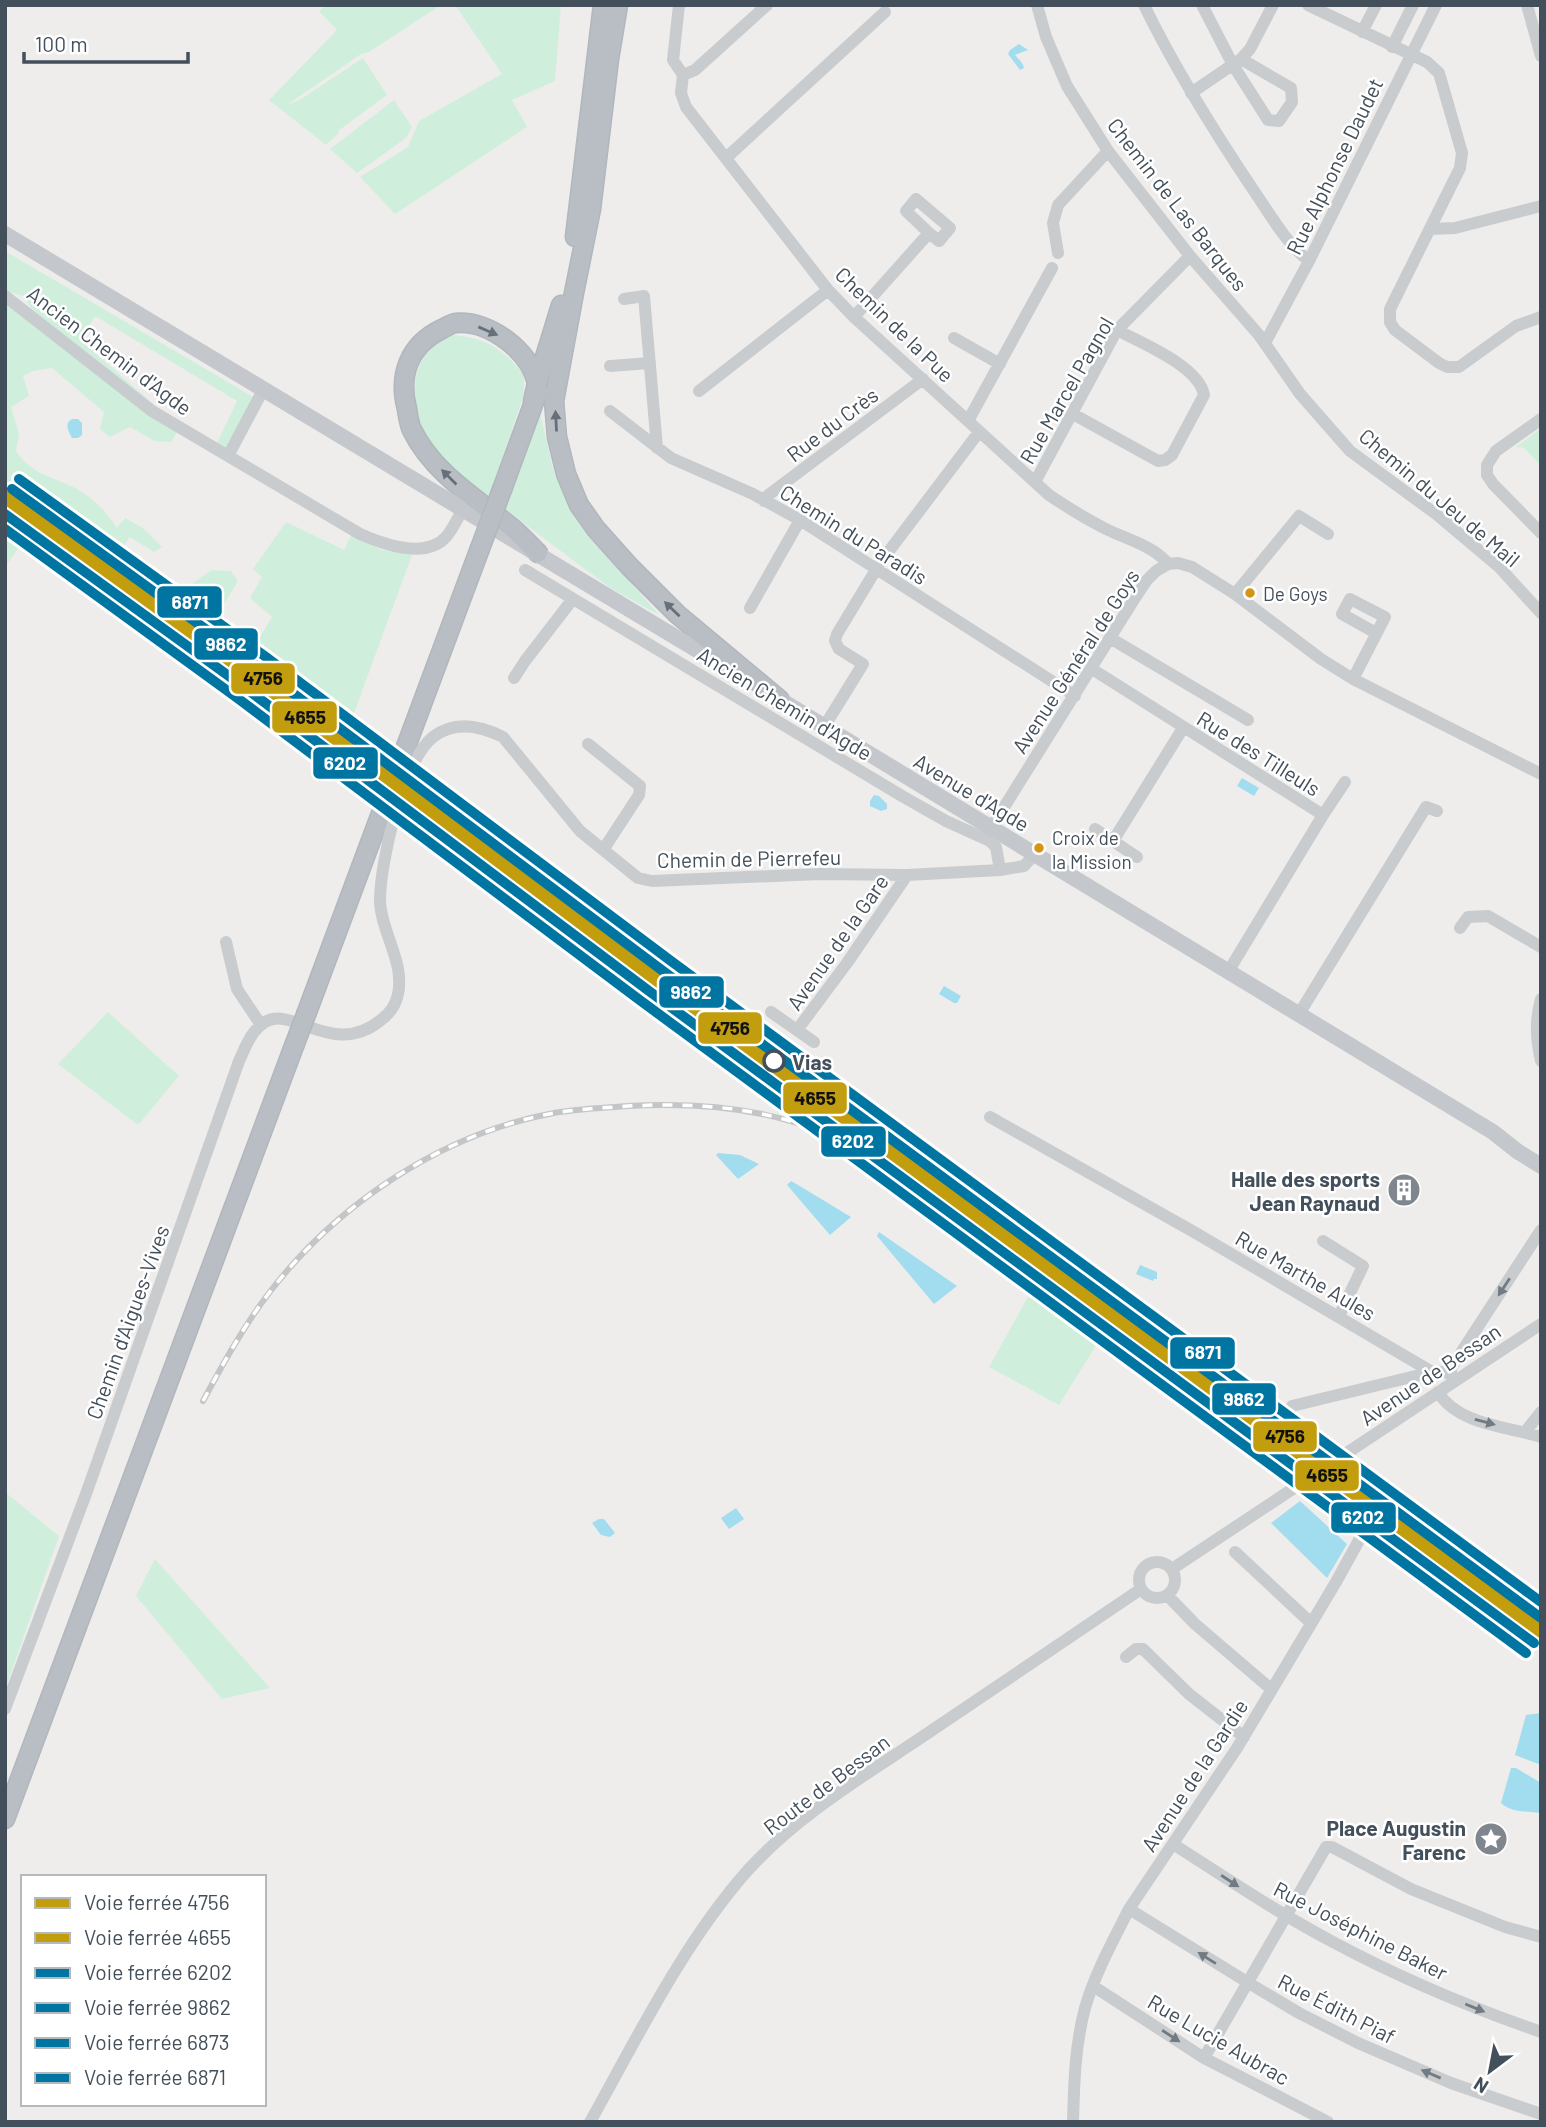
<svg xmlns="http://www.w3.org/2000/svg" width="1546" height="2127" font-family="Barlow,sans-serif">
<rect width="100%" height="100%" fill="#eeedec"/>
<!-- green -->
<path fill="#cfefdc" d="M326,5H441L369,52L361,54L287,105L301,99L363,58L387,95L338,131L339,133L326,145L269,100L337,30L319,11Z
M455,5H561L555,81L512,100L527,127L395,214L360,177L408,147L419,121L502,74Z
M394,100L412,127L406,138L357,173L330,149Z
M5,251L255,398L227,450L217,443L237,401L95,316L81,341L158,408L66,338L31,308L24,296L5,291Z
M5,302L178,431L171,442L155,441L130,427L110,437L100,429L104,412L52,368L33,371L23,376L29,396L11,407L19,434L16,451C33,476 52,476 77,489C94,498 106,512 117,528L125,518L143,528L162,547L154,552L130,537L122,548L180,593L211,570L231,571L238,581L209,629L5,481Z
M453,335C489,339 500,348 524,374V394L489,498C469,483 447,469 432,449C411,423 405,368 434,346C440,341 447,339 453,335Z
M540,413L555,477L585,530L659,615L609,587L506,510Z
M1541,428V466L1524,448L1516,447Z
M286,522L344,550L351,535L382,550L412,555L350,724L250,654L272,617L250,598L262,577L253,569Z
M5,534L20,546L5,567Z
M108,1012L179,1076L138,1125L58,1064Z
M1034,1286L1100,1339L1059,1405L989,1367Z
M5,1492L59,1536L5,1690Z
M155,1559L270,1688L222,1699L136,1596Z"/>
<!-- water -->
<path fill="#a1ddef" d="M1019,44L1028,50L1015,55C1019,60 1022,61 1024,68L1020,70L1008,54L1010,50Z
M72,419H78L82,423V435L78,438H72C68,431 64,423 72,419Z
M1242,778L1259,788L1254,796L1237,786Z
M874,795L879,796L887,804V809L881,811L870,806V801Z
M944,986L961,996L957,1003H954L939,994Z
M718,1153L740,1155L759,1164L738,1179L716,1155Z
M791,1181L798,1185L851,1217L830,1235L787,1185Z
M879,1232L957,1286L934,1304L877,1236Z
M1140,1265L1157,1272V1279H1154L1153,1281L1136,1274Z
M1300,1501L1347,1544L1327,1578L1271,1523Z
M736,1508L744,1519L729,1529L721,1518Z
M599,1519H604L615,1533L610,1537L601,1535L592,1523Z
M1541,1713V1765L1515,1755L1526,1715Z
M1511,1768H1516L1541,1783V1813C1528,1811 1511,1813 1501,1803Z"/>
<g fill="none" stroke-linecap="round" stroke-linejoin="round">
<defs>
<path id="highway" d="M618,5L609,59L591,209L574,293L554,401L557,437L566,474L579,505L596,529L630,567L677,614L780,700
M575,237L603,5
M537,383C530,351 489,320 456,323C452,323 446,327 442,329C409,345 398,375 407,409C408,416 409,424 412,430C433,473 476,498 511,527C521,535 529,544 538,553
M533,402L537,383L561,305
M503,487L538,391
M307,1012L479,551
M5,1819L294,1046"/>
</defs>
<!-- highway casing -->
<use href="#highway" stroke="#b1b7bd" stroke-width="21"/>
<!-- minor -->
<path stroke="#c9ccce" stroke-width="12" d="M679,5L673,60L683,75L681,93L686,107L828,290L854,317L1049,495C1067,507 1086,519 1106,529C1126,539 1154,546 1168,564
M1037,5L1046,37L1067,86L1108,151L1190,256L1259,335L1300,394L1350,451L1436,514L1499,567L1541,613
M1144,5C1176,71 1215,133 1256,194C1272,217 1286,243 1309,261
M1202,5L1233,65L1268,120L1279,121L1292,102L1291,88L1241,59
M1308,5L1427,62L1439,73L1462,153L1460,168L1390,309V322L1395,330L1439,363L1447,367H1459L1516,326L1541,317
M1527,5L1541,56
M1362,32L1376,5
M1392,47L1413,5
M683,75L695,70L767,5
M1191,93L1241,59L1250,49L1273,5
M726,158L885,12
M1430,229L1455,228L1541,206
M1058,253L1053,223L1058,205L1108,151
M5,296L152,411L360,534C383,544 425,560 446,537C453,529 458,517 464,508
M624,299L644,296L657,448
M854,317L929,233L939,241L950,228L916,199L906,211L929,233
M954,338L1000,364
M1265,343L1309,261L1436,5
M610,366L650,363
M699,391L828,290
M610,411L671,458L753,494L800,520L1075,696
M1073,414L1158,461L1165,460L1172,455L1204,395C1199,366 1141,343 1117,330
M1541,419L1496,451L1487,465V475L1493,484L1541,533
M968,421L1052,268
M228,456L263,390
M1035,482L1117,330L1190,256
M764,501L767,496L923,379
M525,570L902,796L946,821L990,841L996,847L1000,870
M1235,594L1299,516L1328,534
M750,608L800,520
M1110,638L1248,720
M1092,669L1323,815L1228,972
M514,678L525,661L572,600
M1353,679L1385,617L1350,599L1342,614L1376,633
M824,727L863,664L839,649L835,641L837,634L880,563L979,432
M588,744L640,786L639,795L603,850
M1323,815L1345,782
M991,828L1133,601L1147,580L1156,571L1168,564L1178,563L1192,567L1235,594L1321,659L1353,679L1541,774
M1095,829L1137,857
M1113,841L1183,728
M1460,928L1468,917L1488,916L1541,947
M226,942L237,989L261,1025
M1541,999C1535,1021 1536,1039 1541,1061
M771,1012L814,1042
M1299,1014L1426,807L1437,811
M797,1030L847,963L907,875
M990,1117L1194,1232L1432,1372C1443,1371 1449,1371 1456,1380
M1323,1241L1363,1266L1339,1316
M1451,1374V1368L1541,1230
M1438,1392C1458,1425 1507,1426 1541,1437
M1292,1406L1432,1372
M1525,1432L1541,1412
M1235,1552L1311,1623
M1139 1580a18 18 0 1 1 36 0a18 18 0 1 1-36 0Z
M1172,1569L1541,1324
M1167,1595L1195,1624L1271,1689
M1126,1657L1136,1649H1143L1189,1694L1244,1737
M5,1709L86,1494L239,1061C246,1046 251,1031 265,1022C293,1005 333,1059 381,1020C389,1014 396,1005 398,994C405,962 381,932 380,901C380,862 403,761 433,737C455,720 481,726 503,737L580,831L638,878L652,881L820,874L907,875L1000,870L1024,866L1034,855
M1173,1844C1226,1878 1278,1913 1333,1942C1400,1978 1469,2007 1541,2032
M1129,1909L1252,1985L1299,2013L1358,2043L1451,2083L1541,2114
M1093,1986L1204,2058L1328,2122
M1204,2058L1326,1847H1332L1411,1889L1505,1927L1541,1937
M590,2122C637,2038 684,1942 748,1870C798,1815 864,1776 925,1735C997,1686 1069,1637 1141,1589
M1073,2122C1074,2084 1075,2045 1085,2008C1095,1973 1113,1941 1129,1909L1237,1748L1336,1582L1363,1533"/>
<!-- major -->
<path stroke="#c4c8cc" stroke-width="16" d="M5,234L747,680
M769,693L1493,1132L1517,1151L1541,1166"/>
<!-- highway -->
<use href="#highway" stroke="#b8bec4" stroke-width="18"/>
<defs>
<path id="rail" d="M203,1401C223,1364 243,1327 269,1293C337,1204 443,1133 554,1113C578,1109 603,1108 628,1106C685,1103 745,1106 800,1124C863,1145 935,1191 990,1228"/>
</defs>
<!-- rail casing -->
<use href="#rail" stroke="#c3c5c7" stroke-width="6"/>
<!-- rail -->
<use href="#rail" stroke="#fff" stroke-width="3.5" stroke-dasharray="10" stroke-linecap="butt"/>
<defs>
<path id="highway-bridge" d="M479,551L503,487
M294,1046L307,1012"/>
</defs>
<!-- highway-bridge casing -->
<use href="#highway-bridge" stroke="#b1b7bd" stroke-width="21" stroke-linecap="butt"/>
<!-- highway-bridge -->
<use href="#highway-bridge" stroke="#b8bec4" stroke-width="18"/>
<defs>
<path id="rail-1" d="M5,492L254,672L659,976L1541,1625"/>
<path id="rail-2" d="M5,499L251,677L656,981L1541,1633"/>
<path id="rail-3" d="M5,514L244,687L649,991L1534,1643"/>
<path id="rail-4" d="M12,489L258,667L663,971L1541,1618"/>
<path id="rail-5" d="M5,529L236,697L641,1001L1526,1653"/>
<path id="rail-6" d="M19,479L266,657L671,961L1541,1602"/>
</defs>
<!-- rail-1 casing -->
<use href="#rail-1" stroke="#fff" stroke-width="16"/>
<!-- rail-2 casing -->
<use href="#rail-2" stroke="#fff" stroke-width="16"/>
<!-- rail-3 casing -->
<use href="#rail-3" stroke="#fff" stroke-width="16"/>
<!-- rail-4 casing -->
<use href="#rail-4" stroke="#fff" stroke-width="16"/>
<!-- rail-5 casing -->
<use href="#rail-5" stroke="#fff" stroke-width="16"/>
<!-- rail-6 casing -->
<use href="#rail-6" stroke="#fff" stroke-width="16"/>
<!-- rail-1 -->
<use href="#rail-1" stroke="#c29d0e" stroke-width="10"/>
<!-- rail-2 -->
<use href="#rail-2" stroke="#c29d0e" stroke-width="10"/>
<!-- rail-3 -->
<use href="#rail-3" stroke="#0075a1" stroke-width="10"/>
<!-- rail-4 -->
<use href="#rail-4" stroke="#0075a1" stroke-width="10"/>
<!-- rail-5 -->
<use href="#rail-5" stroke="#0075a1" stroke-width="10"/>
<!-- rail-6 -->
<use href="#rail-6" stroke="#0075a1" stroke-width="10"/>
</g>
<!-- one-way arrows -->
<defs><path id="oneway-solid" d="M-6-.8H1V-3.2L6.5 0L1 3.2V.8H-6Z" transform="scale(1.75)"/></defs>
<g fill="#66707a">
<use href="#oneway-solid" transform="translate(488 331) rotate(23)"/>
<use href="#oneway-solid" transform="translate(556 421) rotate(-93)"/>
<use href="#oneway-solid" transform="translate(449 477) rotate(-135)"/>
<use href="#oneway-solid" transform="translate(672 609) rotate(-136)"/>
</g>
<g fill="#727b83">
<use href="#oneway-solid" transform="translate(1504 1287) rotate(123)"/>
<use href="#oneway-solid" transform="translate(1485 1422) rotate(15)"/>
<use href="#oneway-solid" transform="translate(1230 1881) rotate(33)"/>
<use href="#oneway-solid" transform="translate(1207 1958) rotate(-148)"/>
<use href="#oneway-solid" transform="translate(1475 2008) rotate(22)"/>
<use href="#oneway-solid" transform="translate(1171 2036) rotate(33)"/>
<use href="#oneway-solid" transform="translate(1431 2074) rotate(-157)"/>
</g>
<!-- icons -->
<defs>
<symbol id="building-disc" viewBox="-11 -11 22 22"><circle r="9.5" fill="#7f868d" stroke="#fff"/><path d="M-4-6H4V6H1V3H-1V6H-4ZM-2.5-4.3h1.7v1.8h-1.7ZM.8-4.3h1.7v1.8H.8ZM-2.5-1h1.7V.8h-1.7ZM.8-1h1.7V.8H.8Z" fill="#fff"/></symbol>
<symbol id="sight-disc" viewBox="-11 -11 22 22"><circle r="9.5" fill="#7f868d" stroke="#fff"/><path d="M0-6L1.8-2.2L6-1.7L2.9 1.2L3.7 5.4L0 3.3L-3.7 5.4L-2.9 1.2L-6-1.7L-1.8-2.2Z" fill="#fff"/></symbol>
</defs>
<g fill-rule="evenodd">
<use href="#building-disc" x="1385" y="1171" width="38" height="38"/>
<use href="#sight-disc" x="1472" y="1820" width="38" height="38"/>
</g>
<!-- markers -->
<g fill="#d39512" stroke="#fff" stroke-width="2.5">
<circle cx="1250" cy="593" r="6"/>
<circle cx="1039" cy="848" r="6"/>
</g>
<circle fill="#fff" stroke="#434f5a" stroke-width="3.5" cx="774" cy="1061" r="10"/>
<g text-anchor="middle" dominant-baseline="central" stroke-width="5" stroke-linejoin="round" paint-order="stroke">
<!-- bus labels -->
<g font-size="19" fill="#434f5a" stroke="#fff" text-anchor="start">
<text x="1263" y="593">De Goys</text>
<text x="1052" y="837">Croix de<tspan x="1052" dy="24">la Mission</tspan></text>
</g>
<!-- street labels -->
<g font-size="21" fill="#434f5a" stroke="#fff">
<text transform="translate(1334 166) rotate(-64)">Rue Alphonse Daudet</text>
<text transform="translate(1178 204) rotate(52)">Chemin de Las Barques</text>
<text transform="translate(895 324) rotate(44)">Chemin de la Pue</text>
<text transform="translate(110 350) rotate(37)">Ancien Chemin d'Agde</text>
<text transform="translate(1066 390) rotate(-60)">Rue Marcel Pagnol</text>
<text transform="translate(832 424) rotate(-37)">Rue du Crès</text>
<text transform="translate(1440 497) rotate(40)">Chemin du Jeu de Mail</text>
<text transform="translate(854 534) rotate(32)">Chemin du Paradis</text>
<text transform="translate(1075 661) rotate(-57)">Avenue Général de Goys</text>
<text transform="translate(785 703) rotate(31)">Ancien Chemin d'Agde</text>
<text transform="translate(1259 753) rotate(32)">Rue des Tilleuls</text>
<text transform="translate(972 792) rotate(31)">Avenue d'Agde</text>
<text transform="translate(749 858) rotate(-1)">Chemin de Pierrefeu</text>
<text transform="translate(837 942) rotate(-55)">Avenue de la Gare</text>
<text transform="translate(1306 1275) rotate(30)">Rue Marthe Aules</text>
<text transform="translate(127 1322) rotate(-70)">Chemin d'Aigues-Vives</text>
<text transform="translate(1430 1374) rotate(-34)">Avenue de Bessan</text>
<text transform="translate(1194 1775) rotate(-57)">Avenue de la Gardie</text>
<text transform="translate(826 1784) rotate(-37)">Route de Bessan</text>
<text transform="translate(1361 1930) rotate(27)">Rue Joséphine Baker</text>
<text transform="translate(1337 2008) rotate(27)">Rue Édith Piaf</text>
<text transform="translate(1219 2039) rotate(30)">Rue Lucie Aubrac</text>
</g>
<!-- stop labels -->
<g font-size="21" font-weight="bold" fill="#434f5a" stroke="#fff" text-anchor="start">
<text x="792" y="1061">Vias</text>
</g>
<!-- poi labels -->
<g font-size="21" font-weight="bold" fill="#434f5a" stroke="#fff" text-anchor="end">
<text x="1380" y="1178">Halle des sports<tspan x="1380" dy="24">Jean Raynaud</tspan></text>
<text x="1466" y="1827">Place Augustin<tspan x="1466" dy="24">Farenc</tspan></text>
</g>
</g>
<g stroke="#fff" stroke-width="2.5">
<rect x="156" y="585" width="67" height="34" rx="7" fill="#0075a1"/>
<rect x="193" y="627" width="66" height="34" rx="7" fill="#0075a1"/>
<rect x="230" y="662" width="66" height="33" rx="7" fill="#c29d0e"/>
<rect x="271" y="700" width="67" height="34" rx="7" fill="#c29d0e"/>
<rect x="312" y="746" width="67" height="34" rx="7" fill="#0075a1"/>
<rect x="658" y="975" width="67" height="34" rx="7" fill="#0075a1"/>
<rect x="697" y="1011" width="66" height="34" rx="7" fill="#c29d0e"/>
<rect x="782" y="1081" width="66" height="34" rx="7" fill="#c29d0e"/>
<rect x="820" y="1125" width="67" height="33" rx="7" fill="#0075a1"/>
<rect x="1169" y="1336" width="67" height="34" rx="7" fill="#0075a1"/>
<rect x="1211" y="1382" width="66" height="34" rx="7" fill="#0075a1"/>
<rect x="1252" y="1420" width="66" height="33" rx="7" fill="#c29d0e"/>
<rect x="1294" y="1459" width="66" height="33" rx="7" fill="#c29d0e"/>
<rect x="1330" y="1501" width="67" height="33" rx="7" fill="#0075a1"/>
</g>
<g font-size="19" text-anchor="middle" font-weight="bold" fill="#fff">
<text x="190" y="609">6871</text>
<text x="226" y="651">9862</text>
<text x="345" y="770">6202</text>
<text x="691" y="999">9862</text>
<text x="853" y="1148">6202</text>
<text x="1203" y="1359">6871</text>
<text x="1244" y="1406">9862</text>
<text x="1363" y="1524">6202</text>
</g>
<g font-size="19" text-anchor="middle" font-weight="bold" fill="#111">
<text x="263" y="685">4756</text>
<text x="305" y="724">4655</text>
<text x="730" y="1035">4756</text>
<text x="815" y="1105">4655</text>
<text x="1285" y="1443">4756</text>
<text x="1327" y="1482">4655</text>
</g>
<!-- border -->
<rect width="1546" height="2127" fill="none" stroke="#434f5a" stroke-width="14"/>
<!-- legend -->
<rect x="21" y="1875" width="245" height="231" fill="#ffffff" stroke="#b4b9bd" stroke-width="2"/>
<rect x="35" y="1898" width="35" height="10" fill="#c29d0e" stroke="#b4b9bd" stroke-width="2"/>
<text x="84" y="1910" font-size="21" fill="#434f5a">Voie ferrée 4756</text>
<rect x="35" y="1933" width="35" height="10" fill="#c29d0e" stroke="#b4b9bd" stroke-width="2"/>
<text x="84" y="1945" font-size="21" fill="#434f5a">Voie ferrée 4655</text>
<rect x="35" y="1968" width="35" height="10" fill="#0075a1" stroke="#b4b9bd" stroke-width="2"/>
<text x="84" y="1980" font-size="21" fill="#434f5a">Voie ferrée 6202</text>
<rect x="35" y="2003" width="35" height="10" fill="#0075a1" stroke="#b4b9bd" stroke-width="2"/>
<text x="84" y="2015" font-size="21" fill="#434f5a">Voie ferrée 9862</text>
<rect x="35" y="2038" width="35" height="10" fill="#0075a1" stroke="#b4b9bd" stroke-width="2"/>
<text x="84" y="2050" font-size="21" fill="#434f5a">Voie ferrée 6873</text>
<rect x="35" y="2073" width="35" height="10" fill="#0075a1" stroke="#b4b9bd" stroke-width="2"/>
<text x="84" y="2085" font-size="21" fill="#434f5a">Voie ferrée 6871</text>
<!-- north arrow -->
<g transform="translate(1490 2071) rotate(212)" stroke="#ffffff" stroke-width="5" paint-order="stroke">
<path d="M0-5L12 26L0 18L-12 26Z" fill="#434f5a"/>
<text y="-10" font-size="19" font-weight="bold" text-anchor="middle" fill="#434f5a">N</text>
</g>
<!-- scale -->
<path d="M24 52v10h164v-10" fill="none" stroke="#434f5a" stroke-width="3.5"/>
<text x="35" y="52" font-size="21" fill="#434f5a" stroke="#ffffff" stroke-width="5" paint-order="stroke">100 m</text>
</svg>
